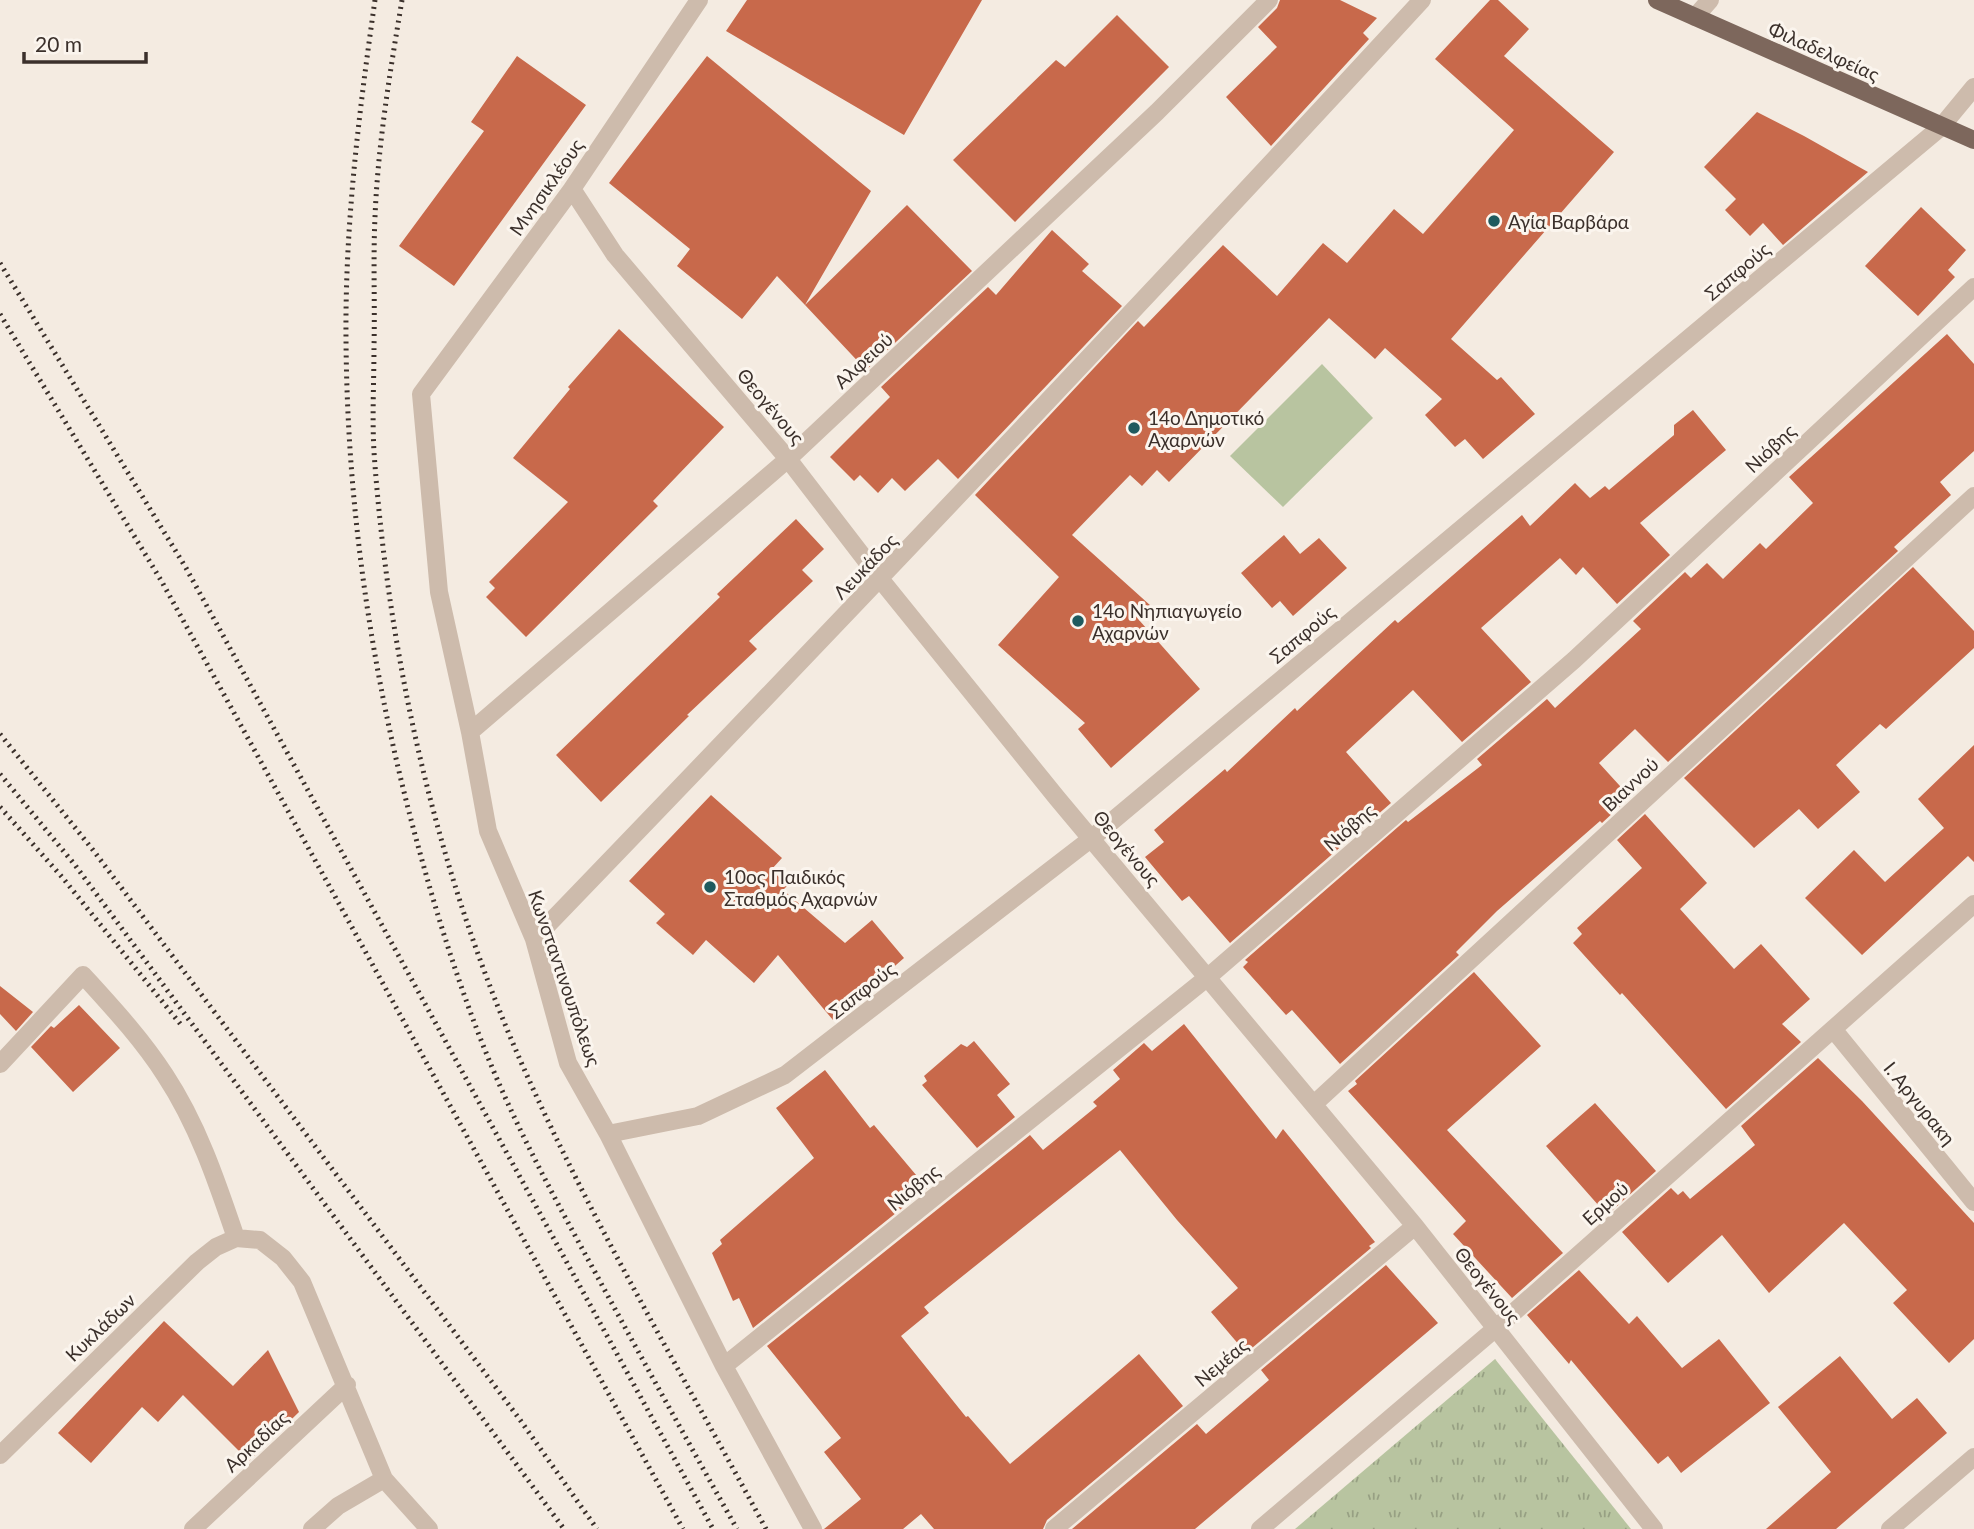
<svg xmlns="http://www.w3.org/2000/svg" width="1974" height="1529" font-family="Lato,sans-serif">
<defs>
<pattern id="grass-tufts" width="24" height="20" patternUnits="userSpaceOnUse" patternTransform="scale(1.75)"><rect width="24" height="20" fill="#b8c4a0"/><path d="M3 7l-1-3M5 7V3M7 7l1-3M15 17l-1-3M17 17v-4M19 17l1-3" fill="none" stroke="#97a083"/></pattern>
</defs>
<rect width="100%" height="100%" fill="#f4ebe1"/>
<!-- grass -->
<path fill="url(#grass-tufts)" d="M1495,1359L1631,1529H1295Z"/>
<!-- garden -->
<path fill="#b8c4a0" d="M1322,364L1373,418L1283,507L1230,456Z"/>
<!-- building -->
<path fill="#c8694b" d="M747,0H982L904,135L726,31Z
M1280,0H1340L1377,18L1363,33L1369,39L1271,146L1226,97L1277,47L1258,27L1277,8Z
M1490,0H1498L1529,29L1504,56L1614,152L1451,339L1497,380L1501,377L1535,414L1483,459L1465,439L1455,447L1425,415L1442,399L1385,348L1375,359L1329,318L1169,482L1157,470L1142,486L1130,475L1072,535L1151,606L1139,620L1200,689L1111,768L1078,729L1085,723L998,645L1059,577L975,495L1138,321L1144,327L1223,245L1277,296L1323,243L1347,263L1394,209L1423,234L1514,130L1435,59Z
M1117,15L1169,67L1015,222L953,160L1056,60L1065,67Z
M517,56L586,105L454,286L399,246L484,131L471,122Z
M707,56L871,191L805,305L777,276L742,319L677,266L690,249L609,183Z
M1757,112L1804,136L1868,172L1783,245L1763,223L1750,236L1725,210L1736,199L1704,167Z
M907,205L972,271L866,370L805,305Z
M1921,207L1966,250L1948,270L1955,277L1918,316L1865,266Z
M1052,230L1089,264L1082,271L1122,306L958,479L938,459L905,491L892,478L878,493L860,475L854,481L830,457L890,397L881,387L988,287L996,295Z
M619,329L724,427L653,501L658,506L526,637L486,597L495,588L489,582L568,502L513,458L570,389L568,387Z
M1947,334L1974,364V451L1940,482L1951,495L1894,547L1898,551L1668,762L1635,729L1599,763L1630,797L1602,823L1600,821L1497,911L1456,952L1459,955L1340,1064L1292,1010L1286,1015L1243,967L1248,962L1245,960L1406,820L1408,822L1482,765L1477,759L1547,699L1555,708L1641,629L1633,621L1685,572L1691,578L1707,563L1723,579L1760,543L1766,549L1813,503L1789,477Z
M1693,410L1726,450L1640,523L1670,555L1617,604L1583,567L1576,575L1560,558L1481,628L1531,682L1462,742L1413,690L1346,752L1391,803L1230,943L1189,896L1182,901L1145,857L1164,842L1154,830L1225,769L1227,772L1295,708L1297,711L1395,620L1398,623L1522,515L1530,526L1575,483L1590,498L1605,486L1609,490L1674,435V425Z
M796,519L824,549L802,570L813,581L749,641L757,649L687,715L689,716L601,802L556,755L720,597L717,594Z
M1284,535L1300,554L1319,538L1347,568L1293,616L1280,601L1272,608L1241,573Z
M1913,567L1974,631V648L1886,729L1880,724L1836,765L1860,792L1818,829L1799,809L1754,848L1684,778Z
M1974,745V862L1968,856L1862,955L1805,898L1854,850L1885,882L1944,828L1918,799Z
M711,795L782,858L771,870L788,885L783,890L845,943L872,920L904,958L833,1020L778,955L754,983L706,940L693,955L656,923L665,914L629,881Z
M1645,814L1707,883L1680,909L1734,969L1761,944L1810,999L1782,1024L1801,1042L1726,1109L1622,993L1620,995L1573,943L1582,934L1577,928L1642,868L1617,840Z
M1474,972L1541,1046L1447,1130L1563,1253L1512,1298L1453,1234L1466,1221L1348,1091L1357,1084L1355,1081Z
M0,986L33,1012L16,1031L0,1014Z
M79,1005L120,1048L73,1092L31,1047L51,1026L54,1028Z
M1184,1024L1276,1139L1283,1129L1375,1242L1369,1246L1371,1248L1246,1353L1211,1312L1238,1288L1177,1220L1120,1150L924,1307L929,1313L901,1336L966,1417L968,1416L1010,1464L1139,1354L1183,1406L1047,1520L1043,1529H934L921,1514L903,1529H824L861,1499L824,1452L841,1438L767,1346L1030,1135L1043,1150L1097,1106L1093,1102L1120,1079L1113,1070L1144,1043L1152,1051Z
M974,1041L1010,1084L997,1095L1015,1117L977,1148L922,1085L927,1081L924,1076L961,1044L967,1047Z
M1818,1058L1862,1101L1974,1223V1339L1949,1363L1893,1303L1907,1290L1844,1223L1769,1293L1722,1235L1668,1283L1622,1232L1671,1188L1678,1195L1683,1191L1690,1199L1755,1145L1741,1126Z
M825,1070L870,1128L874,1125L927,1188L753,1328L739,1298L733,1301L712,1253L722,1244L720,1240L814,1158L776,1108Z
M1595,1103L1656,1171L1607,1215L1546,1146Z
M1386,1265L1438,1323L1195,1529H1072L1197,1424L1206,1434L1269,1380L1261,1370Z
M1579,1270L1629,1324L1637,1316L1682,1368L1719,1339L1770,1403L1681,1473L1668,1456L1658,1464L1571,1360L1569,1364L1527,1315Z
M164,1321L233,1386L268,1350L299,1412L249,1461L183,1395L158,1422L142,1407L91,1463L58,1433Z
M1840,1356L1892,1419L1917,1398L1947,1433L1836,1529H1766L1831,1472L1778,1407Z"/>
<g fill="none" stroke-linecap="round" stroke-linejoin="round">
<!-- minor -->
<path stroke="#cdbbac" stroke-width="18" d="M699,0L572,189L421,394L439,592L470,732L488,831L534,939L568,1063L608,1134L724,1366L813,1529
M1695,17L1710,0
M572,189L615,255L788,459L881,580L1057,798L1415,1226L1654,1529
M470,732L788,459L1157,112L1269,0
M534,939C833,629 1130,317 1422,0
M1833,1029L1974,1202
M0,1064L83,975C112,1007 141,1038 165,1075C198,1125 217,1182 236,1238
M1314,1104L1974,496
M608,1134L698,1116L785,1075L1092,838L1941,127L1974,87
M236,1238L260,1240L283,1258L302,1282L384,1479L429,1529
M724,1366L1208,977L1574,660L1974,287
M0,1455L197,1262L216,1247L236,1238
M193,1529L347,1385
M312,1529L338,1506L384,1479
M1054,1529L1415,1226
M1260,1529L1496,1328L1974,904
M1890,1529L1974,1457"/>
<!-- major -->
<path stroke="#7d675c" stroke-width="18" d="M1657,0L1974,140"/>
<!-- rail -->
<path stroke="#3b302b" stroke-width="5" stroke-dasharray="2 5" stroke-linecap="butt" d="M375,0C359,112 345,225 346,338C347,509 372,677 417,842C439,923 464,1002 497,1079C526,1146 561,1210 596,1274C642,1359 689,1444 737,1529
M402,0C390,72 378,144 375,217C373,260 375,303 374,347C374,381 372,417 374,452C389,664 438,876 525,1071C595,1228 684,1377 766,1529
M0,263L186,568L713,1529
M0,314L162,582L683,1529
M0,734L93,850L518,1417L597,1529
M0,774L75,865L564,1529
M0,807L62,877L182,1026"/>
</g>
<!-- markers -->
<g fill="#1f5a5e" stroke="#fbf5ee" stroke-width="2.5">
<circle cx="1494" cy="221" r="7"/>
<circle cx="1134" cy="428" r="7"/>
<circle cx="1078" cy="621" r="7"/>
<circle cx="710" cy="887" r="7"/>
</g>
<g text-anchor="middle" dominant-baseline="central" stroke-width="6" stroke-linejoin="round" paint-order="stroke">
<!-- street labels -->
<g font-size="19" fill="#3b302b" stroke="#fbf5ee">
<text transform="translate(1824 51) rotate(24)">Φιλαδελφείας</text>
<text transform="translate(546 187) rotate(-55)">Μνησικλέους</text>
<text transform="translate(1737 271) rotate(-40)">Σαπφούς</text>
<text transform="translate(863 360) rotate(-43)">Αλφειού</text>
<text transform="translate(771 406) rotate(50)">Θεογένους</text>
<text transform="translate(1770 448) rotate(-43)">Νιόβης</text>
<text transform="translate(865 566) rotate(-46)">Λευκάδος</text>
<text transform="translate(1302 634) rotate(-40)">Σαπφούς</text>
<text transform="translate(1630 784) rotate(-43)">Βιαννού</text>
<text transform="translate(1349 827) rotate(-41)">Νιόβης</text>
<text transform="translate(1127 848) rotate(50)">Θεογένους</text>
<text transform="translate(565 978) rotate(71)">Κωνσταντινουπόλεως</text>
<text transform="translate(862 990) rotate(-38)">Σαπφούς</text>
<text transform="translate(1920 1103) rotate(51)">Ι. Αργυρακη</text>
<text transform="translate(913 1187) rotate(-39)">Νιόβης</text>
<text transform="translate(1605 1203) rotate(-42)">Ερμού</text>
<text transform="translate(1488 1285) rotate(51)">Θεογένους</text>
<text transform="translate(100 1327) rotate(-44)">Κυκλάδων</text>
<text transform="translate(1221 1362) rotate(-40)">Νεμέας</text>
<text transform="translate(256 1441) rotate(-43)">Αρκαδίας</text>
</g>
<!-- poi labels -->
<g font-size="19" fill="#3b302b" stroke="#fbf5ee" text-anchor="start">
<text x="1508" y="221">Αγία Βαρβάρα</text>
<text x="1148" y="417">14ο Δημοτικό<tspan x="1148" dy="22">Αχαρνών</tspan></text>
<text x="1092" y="610">14ο Νηπιαγωγείο<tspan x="1092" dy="22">Αχαρνών</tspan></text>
<text x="724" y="876">10ος Παιδικός<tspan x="724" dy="22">Σταθμός Αχαρνών</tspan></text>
</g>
</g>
<!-- scale -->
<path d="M24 52v10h122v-10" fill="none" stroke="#3b302b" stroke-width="3.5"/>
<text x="35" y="52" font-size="21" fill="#3b302b" stroke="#fbf5ee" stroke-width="5" paint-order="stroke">20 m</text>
</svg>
